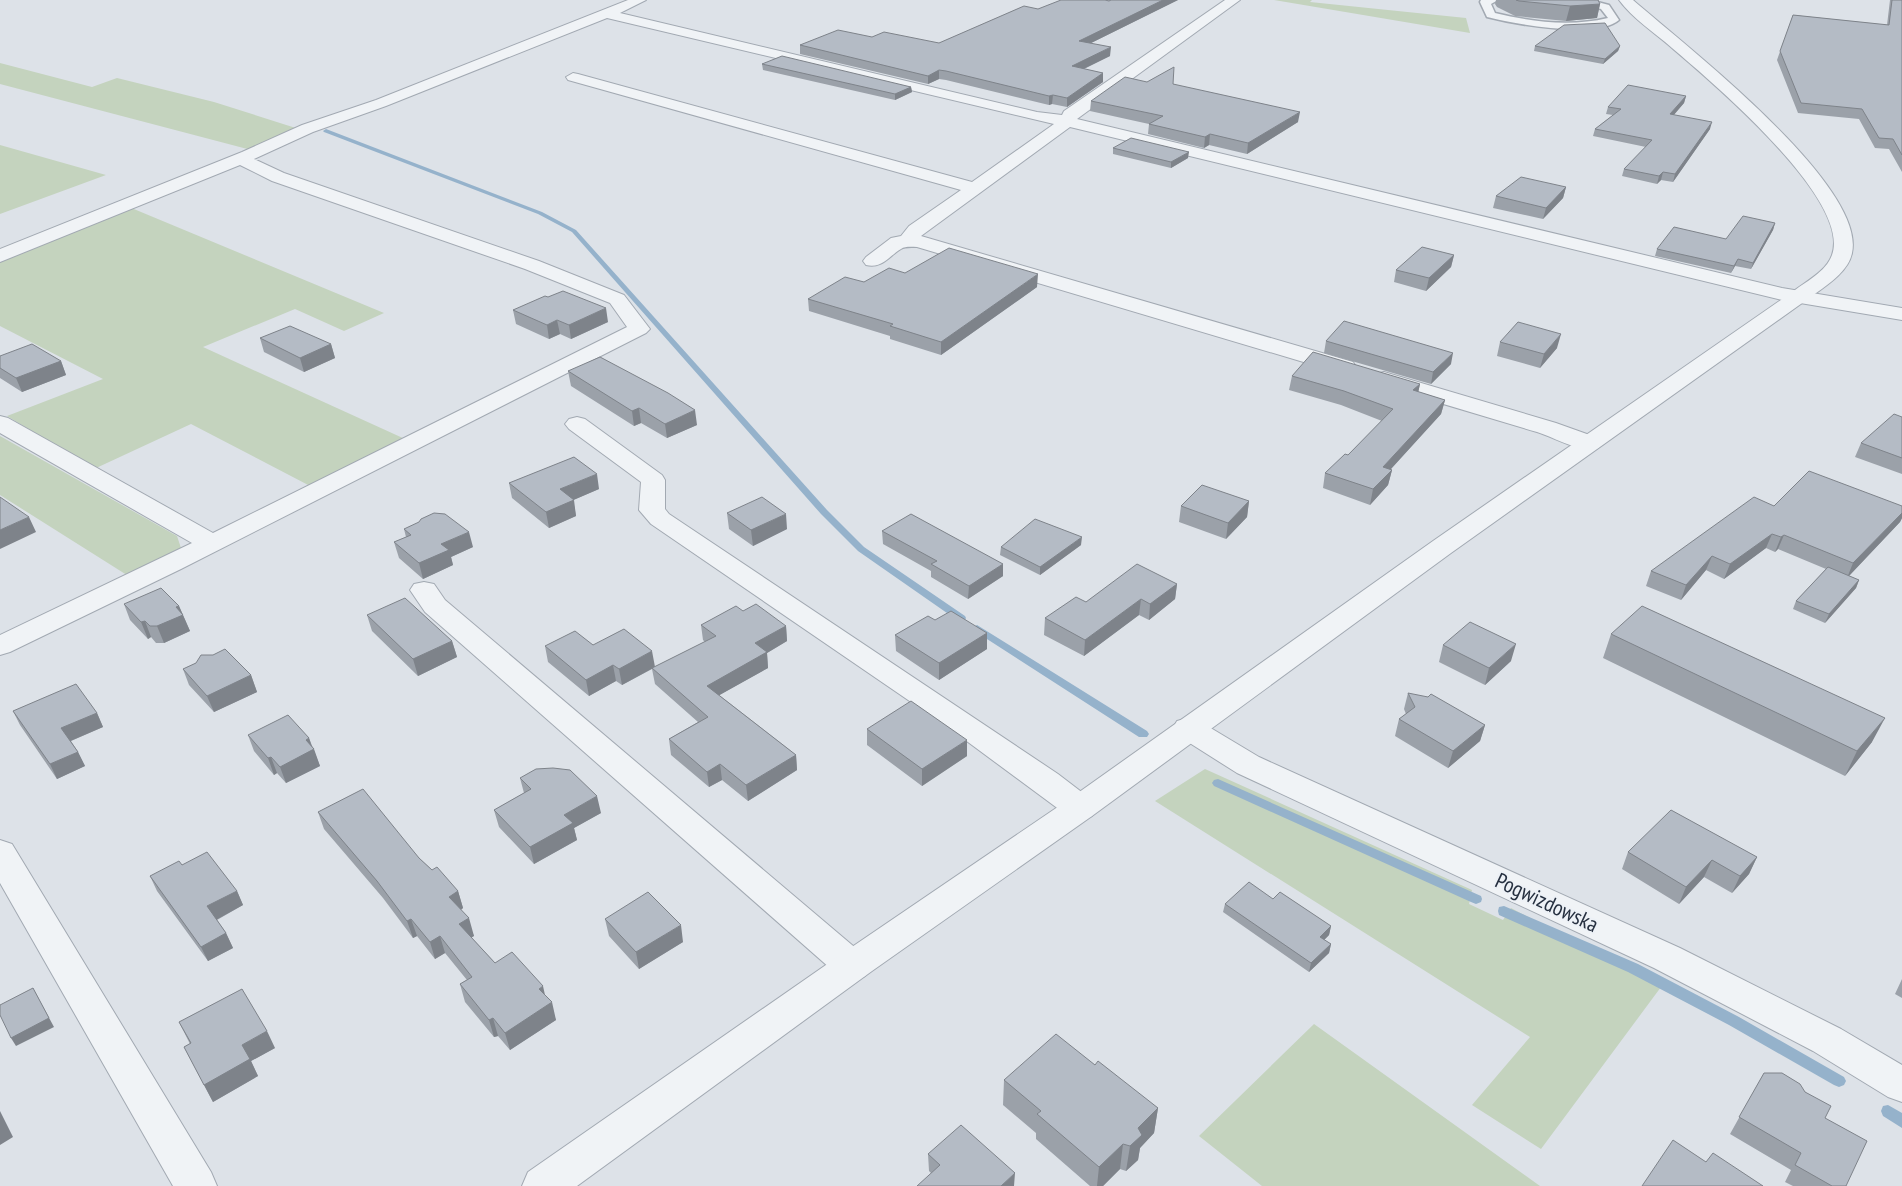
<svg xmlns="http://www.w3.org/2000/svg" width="1902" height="1186" font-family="'PT Sans Narrow',sans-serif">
<rect width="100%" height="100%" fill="#dde2e8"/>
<!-- green -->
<path fill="#c4d3be" d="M1274,0H1312L1310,2L1466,18L1470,33Z
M0,63L92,87L117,78L214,102L302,130L255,151L0,84Z
M0,145L106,175L0,214Z
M129,207L384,313L344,331L295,309L203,347L405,439L312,487L191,424L94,469L7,416L103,379L0,326V258Z
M0,436L177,536L181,548L130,577L0,495Z
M1205,769L1472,890L1469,904L1503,920L1511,908L1661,987L1541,1149L1472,1105L1530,1037L1155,801Z
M1314,1024L1540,1186H1262L1199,1136Z"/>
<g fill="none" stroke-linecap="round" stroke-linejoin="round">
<!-- stream -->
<path fill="#95b2cb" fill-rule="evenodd" d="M326,129L542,212L576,230L827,510L864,547L965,616L966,618L965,620H957L858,551L821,514L572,232L538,214L324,132L323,131Z
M977,625L1147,731L1149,734L1147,737H1139L973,630L972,628Z
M1218,779L1481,896L1482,899L1481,902L1476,904L1471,902L1214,786L1212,783L1214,780Z
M1504,906L1638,964L1739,1017L1844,1077L1846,1081L1844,1085L1839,1087L1834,1085L1729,1025L1628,972L1499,915L1498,911L1499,907Z
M1888,1105L1902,1113V1128L1883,1116L1881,1111L1883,1106Z"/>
<defs>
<path id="pedestrian" d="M1481,0H1498L1491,4L1495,13C1532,22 1570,27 1608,18L1601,9L1573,0H1590L1609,5L1619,20C1598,39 1514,24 1487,17L1480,2Z"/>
<path id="minor" d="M628,0H646L620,13L1037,112L1062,115L1064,111L1225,0H1240L1077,119L1782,288L1902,308V320L1782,300L1070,127L921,236L1353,362L1356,367L1353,372L1345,374L1337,372L917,247C912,247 905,246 901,249C889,256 882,269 866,265L863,261L866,257L891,238L901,236L909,226L961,190L568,80L566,77L573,73L578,74L972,182L1054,124L607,18L386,106L313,132L254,159L284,173L539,261L624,295L650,329L646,333L181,569L10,652L0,655V635L192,543L0,433V416L8,418L213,533L627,327L610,303L525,269L272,181L240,165L0,262V249L242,152L302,125L376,100Z
M1384,372L1556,423L1598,438L1602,443L1598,448C1579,453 1556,438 1537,432C1483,416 1430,400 1376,384L1373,379L1376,374Z
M577,417L585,419L662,475L665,480V509L669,514L1058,774L1092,800L1096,808L1092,816L1080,820L1068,816L949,728L651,524L639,510L641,482L569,429L565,424L569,419Z
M424,582L434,584L445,600L865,956L870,966L865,976L852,981L839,976L425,612L410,590L414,584Z
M1188,718L1199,721L1259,757L1680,948L1841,1029L1902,1065V1102L1888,1097L1813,1051L1654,968L1237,773L1177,735L1173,728L1177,721Z
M0,840L12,844L211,1172L217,1186H173L0,883Z"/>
<path id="tertiary" d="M1619,0H1633C1682,43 1867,185 1852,253C1848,274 1821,289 1805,301L1451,553L1092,816L872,971L577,1186H522L528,1172L846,951L1068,800L1433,541L1791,293C1805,282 1826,272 1832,255C1852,200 1711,81 1672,48C1655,33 1632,18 1619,0Z"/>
</defs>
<!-- pedestrian casing -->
<use href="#pedestrian" stroke="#a2a9b2" stroke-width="3"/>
<!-- minor casing -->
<use href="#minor" stroke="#a2a9b2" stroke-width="2"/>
<!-- tertiary casing -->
<use href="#tertiary" stroke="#a2a9b2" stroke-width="2"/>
<!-- pedestrian -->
<use href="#pedestrian" fill="#f0f3f6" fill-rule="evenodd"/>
<!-- minor -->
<use href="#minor" fill="#f0f3f6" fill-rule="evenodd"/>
<!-- tertiary -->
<use href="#tertiary" fill="#f0f3f6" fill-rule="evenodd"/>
</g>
<!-- wall -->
<path fill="#9ba1a9" d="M1111,0H1178L1091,43L1110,56L1084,69L1103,73V82L1067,107L1052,104L1049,105L946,80L939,79L928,84L800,54V45L872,37L939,43L1038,9Z
M1496,0H1598L1600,4L1597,18L1566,21L1515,16L1497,7L1495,4Z
M1890,0H1902V172L1889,149L1875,148L1859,119L1798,113L1777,60L1793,15L1887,25Z
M1535,46H1620L1618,51L1603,64L1534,51Z
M762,64L911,87L912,92L895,100L763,70Z
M1147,82L1173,84L1298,122L1247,154L1209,145L1204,148L1148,134L1149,124L1090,111L1091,101Z
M1686,96L1684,103L1673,115L1710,129L1673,182L1661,180L1657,184L1622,176L1624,169L1646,147L1593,136L1595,129L1613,115L1606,114L1608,107Z
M1113,148L1188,158L1171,168L1113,154Z
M1566,187L1563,198L1543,219L1493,208L1496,196Z
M1775,223L1773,230L1751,269L1735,266L1731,273L1655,256L1657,249L1726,239Z
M1454,255L1451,267L1426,291L1394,282L1396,270Z
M905,273L1037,287L941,355L890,339V336L809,311L808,299L864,282Z
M513,310L608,322L571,339L560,334L549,339L516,324Z
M260,338L331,344L335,358L304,372L264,352Z
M1326,341L1451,364L1431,384L1324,353Z
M1500,342L1557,348L1540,368L1497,356Z
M0,356L61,361L66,375L22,392L0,378Z
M568,371L697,425L667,438L641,423L634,426L571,386Z
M1292,376L1420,384L1418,392L1445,400L1441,414L1391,469L1392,470L1388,485L1370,505L1323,488L1325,473L1348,455L1382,421L1341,405L1289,390Z
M1902,417V474L1855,457L1861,443Z
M509,483L599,489L573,500L576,516L549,528L512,498Z
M1249,501L1247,517L1226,539L1179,522L1181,506Z
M1774,506H1902V518L1900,522L1849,576L1859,580L1856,588L1825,623L1793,609L1796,601L1826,569L1778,549L1775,552L1766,548L1724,579L1706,570L1681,600L1646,586L1651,571Z
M727,513L787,529L753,546L729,529Z
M404,529L473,547L451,557L453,565L423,579L399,558L394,542L406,537Z
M882,531L1003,564V576L968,599L931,577V571L883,544Z
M1081,545L1040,575L1000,555L1001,547Z
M1177,584L1175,599L1149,620L1139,615L1084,656L1044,635L1045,618L1086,602Z
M124,604L179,606L190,631L164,643H156L151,637L148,639L130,620Z
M743,611L786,626L787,641L767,653L768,668L719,695L796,755L797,770L748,801L722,780L709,787L671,755L669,739L698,722L655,684L652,669L622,685L616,681L589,696L548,662L545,646L593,645L655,667L705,642L703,640L701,625Z
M367,615L452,641L457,657L418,676L372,631Z
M935,620L987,633V649L939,680L896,651L895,635Z
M1611,634L1872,742L1845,776L1603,658Z
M1443,645L1511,661L1485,685L1439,662Z
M196,663L251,675L257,692L214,712L189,685L183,669Z
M1408,693L1485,725L1480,741L1448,768L1395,736L1399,719L1406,714L1404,709Z
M13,711L97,713L103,727L71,741L78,752L85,766L57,779L20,725Z
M867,729L967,756L922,786L867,745Z
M248,735L309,738L320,766L286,783L277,773L274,775L254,751Z
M520,778L601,813L574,828L577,840L534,864L499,827L494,810L524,793Z
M318,812L419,858L432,870L458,891L463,908L461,910L474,936L471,937L495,963L545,995L556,1020L510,1050L498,1036L494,1037L465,1002L460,984L467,980L445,953L435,959L417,936L413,938L383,898L324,829Z
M1628,852L1757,857L1749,874L1732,893L1704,877L1679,904L1622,869Z
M182,865L237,891L243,905L217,920L226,933L233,948L208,961L157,891L150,876Z
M1273,899L1331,926L1329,935L1324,940L1331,944L1329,953L1309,972L1223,912L1225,904Z
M605,919L683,942L639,969L609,936Z
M1902,979V998L1895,994Z
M179,1022L275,1048L251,1061L258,1076L213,1102L184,1047L190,1044Z
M1095,1065L1158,1108L1154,1133L1140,1148L1138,1160L1126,1171L1120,1169L1103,1186H1090L1036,1139V1133L1003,1105L1004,1080Z
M1764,1073L1805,1092L1825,1118L1846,1186H1793L1785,1182L1791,1170L1730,1134Z
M928,1154L1015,1173H931L929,1171Z"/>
<!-- shaded-wall -->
<path fill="#7e838a" d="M1163,0H1178L1079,49V41Z
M1600,4L1597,18L1566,21L1570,6Z
M1620,46L1618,51L1603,64L1605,59Z
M1111,47L1110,56L1071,75L1072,66Z
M939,70V79L928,84V76Z
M1103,73V82L1067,107V98Z
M911,87L912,92L895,100V94Z
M1053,95L1052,104L1049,105V96Z
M1686,96L1684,103L1668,122L1670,114Z
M1300,112L1298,122L1247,154L1248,143Z
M1712,122L1710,129L1673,182L1675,174Z
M1210,134L1209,145L1204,148L1205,137Z
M1189,152L1188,158L1171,168V162Z
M1663,172L1661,180L1657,184L1659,176Z
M1566,187L1563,198L1543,219L1546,208Z
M1775,223L1773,230L1751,269L1753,263Z
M1454,255L1451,267L1426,291L1429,278Z
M1738,259L1735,266L1731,273L1734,266Z
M1038,274L1037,287L941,355V342Z
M606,308L608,322L571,339L569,325Z
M557,320L560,334L549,339L547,325Z
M1561,334L1557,348L1540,368L1544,354Z
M331,344L335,358L304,372L300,358Z
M1453,353L1451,364L1431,384L1433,372Z
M61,361L66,375L22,392L16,378Z
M1420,384L1417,398L1413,390Z
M1445,400L1441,414L1379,482L1383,467Z
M639,408L641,423L634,426L632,411Z
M695,410L697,425L667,438L665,424Z
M1392,470L1388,485L1370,505L1373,489Z
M597,474L599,489L562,505L560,489Z
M574,500L576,516L549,528L546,512Z
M1249,501L1247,517L1226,539L1228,523Z
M1902,513V518L1900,522L1847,578L1853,563Z
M786,514L787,529L753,546L751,530Z
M29,517L36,532L0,549V530Z
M469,532L473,547L451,557L453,565L423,579L419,563L441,544Z
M1772,534L1766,548L1724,579L1730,564Z
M1784,535L1778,549L1775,552L1781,537Z
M1082,537L1081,545L1040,575V567Z
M1712,556L1706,570L1681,600L1686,585Z
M1003,564V576L968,599L969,586Z
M1859,580L1856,588L1825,623L1829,614Z
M1177,584L1175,599L1149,620L1150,604Z
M1141,599L1139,615L1084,656L1085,640Z
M179,606L190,631L164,643L157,626L176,607Z
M145,621L151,637L148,639L141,622Z
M786,626L787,641L767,653L768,668L709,701L707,686L755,643Z
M987,633V649L939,680V663Z
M452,641L457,657L418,676L413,659Z
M1516,644L1511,661L1485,685L1489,668Z
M652,651L655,667L622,685L619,669Z
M613,665L616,681L589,696L586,680Z
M251,675L257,692L214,712L207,696Z
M97,713L103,727L68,742L61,728Z
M1885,718L1872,742L1845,776L1857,751Z
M1485,725L1480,741L1448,768L1453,751Z
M309,738L313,750L314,749L320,766L286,783L280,767L306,740Z
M967,740V756L922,786V769Z
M78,752L85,766L57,779L50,764Z
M796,755L797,770L748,801L746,785Z
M271,757L277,773L274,775L268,758Z
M720,764L722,780L709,787L707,772Z
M597,796L601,813L574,828L577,840L534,864L530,847L564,815Z
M1757,857L1749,874L1732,893L1740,876Z
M1712,860L1704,877L1679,904L1686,887Z
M237,891L243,905L214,921L207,906Z
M458,891L463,908L454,914L449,897Z
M469,918L474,936L464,942L459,924Z
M411,919L417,936L413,938L407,921Z
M681,925L683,942L639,969L636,952Z
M1331,926L1329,935L1318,946L1320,937Z
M226,933L233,948L208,961L201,947Z
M440,936L445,953L435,959L430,942Z
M1331,944L1329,953L1309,972L1311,963Z
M543,986L547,1004L539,989Z
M33,988L54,1027L16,1046L11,1038Z
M552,1002L556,1020L510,1050L505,1033Z
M493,1018L498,1036L494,1037L489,1020Z
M267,1031L275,1048L251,1061L258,1076L213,1102L204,1085L242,1045Z
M1158,1108L1154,1133L1140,1148L1138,1160L1126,1171L1130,1146L1138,1128Z
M0,1111L13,1137L0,1145Z
M1123,1144L1120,1169L1103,1186H1097L1099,1167Z
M1015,1173L1014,1186H1001Z"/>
<!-- building -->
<path fill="#b4bbc5" stroke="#7e838a" d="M1061,0H1105L1109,1L1111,0H1163L1079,41L1111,47L1072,66L1103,73L1067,98L1053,95L1049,96L946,71L939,70L928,76L800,45L838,30L872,37L884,32L939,43L1024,6L1038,9Z
M1516,0H1598L1600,4L1570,6L1519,1Z
M1892,0H1902V155L1893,139L1879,138L1862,109L1801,103L1780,51L1793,15L1889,25Z
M1605,23L1620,46L1605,59L1535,46L1564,25Z
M782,56L911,87L895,94L762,64Z
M1174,67L1173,84L1300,112L1248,143L1210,134L1205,137L1149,124L1163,116L1091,101L1125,77L1147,82Z
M1628,85L1686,96L1670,114L1712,122L1675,174L1663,172L1659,176L1624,169L1652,140L1595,129L1621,109L1608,107Z
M1131,138L1189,152L1171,162L1113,148Z
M1521,177L1566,187L1546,208L1496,196Z
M1743,216L1775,223L1753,263L1738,259L1734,266L1657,249L1674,227L1726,239Z
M1422,247L1454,255L1429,278L1396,270Z
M949,248L1038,274L941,342L890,326L893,324L808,299L845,277L864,282L889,268L905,273Z
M563,291L606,308L569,325L557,320L547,325L513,310L545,296L548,297Z
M1344,321L1453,353L1433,372L1326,341Z
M1518,322L1561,334L1544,354L1500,342Z
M290,326L331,344L300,358L260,338Z
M32,344L61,361L16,378L0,368V356Z
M1313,352L1420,384L1413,390L1445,400L1383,467L1392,470L1373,489L1325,473L1345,454L1348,455L1393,409L1344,391L1292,376Z
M600,357L668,393L695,410L665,424L639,408L632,411L568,371Z
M1894,414L1902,417V458L1861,443Z
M574,457L597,474L560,489L574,500L546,512L509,483Z
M1809,471L1902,506V513L1853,563L1784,535L1781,537L1772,534L1730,564L1712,556L1686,585L1651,571L1754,497L1774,506Z
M1202,485L1249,501L1228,523L1181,506Z
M0,497L29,517L0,530Z
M762,497L786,514L751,530L727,513Z
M434,513L445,514L469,532L441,544L449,550L419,563L394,542L411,535L404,529L419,522L421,519Z
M911,514L1003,564L969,586L931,564L937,561L882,531Z
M1035,519L1082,537L1040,567L1001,547Z
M1137,564L1177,584L1150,604L1141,599L1085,640L1045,618L1076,597L1086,602Z
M1828,567L1859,580L1829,614L1796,601Z
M161,588L179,606L176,607L183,615L157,626H150L145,621L141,622L124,604Z
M405,598L452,641L413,659L367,615Z
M756,604L786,626L755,643L767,652L707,686L796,755L746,785L720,764L707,772L669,739L708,717L652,668L716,636L701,625L736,606L743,611Z
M1642,606L1885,718L1857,751L1611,634Z
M951,611L987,633L939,663L895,635L928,616L935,620Z
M1470,622L1516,644L1489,668L1443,645Z
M624,629L652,651L619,669L613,665L586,680L545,646L575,631L593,645Z
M225,649L251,675L207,696L183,669L196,663L201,655H213Z
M76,684L97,713L61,728L78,752L50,764L13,711Z
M1408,693L1428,697L1431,694L1485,725L1453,751L1399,719L1415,707Z
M911,701L967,740L922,769L867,729Z
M288,715L309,738L306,740L314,749L280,767L271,757L268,758L248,735Z
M553,768L570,770L597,796L564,815L573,823L530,847L494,810L531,789L520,778L536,769Z
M363,789L419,858L432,870L437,867L458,891L449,897L469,918L459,924L495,963L512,952L543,986L539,989L552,1002L505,1033L493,1018L489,1020L460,984L472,977L440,936L430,942L411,919L407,921L377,881L318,812Z
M1671,810L1757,857L1740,876L1712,860L1686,887L1628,852Z
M207,852L237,891L207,906L226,933L201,947L150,876L179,861L182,865Z
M1249,882L1273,899L1280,892L1331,926L1320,937L1331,944L1311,963L1225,904Z
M648,892L681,925L636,952L605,919Z
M33,988L49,1018L11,1038L0,1015V1005Z
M242,989L267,1031L242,1045L250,1059L204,1085L184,1047L191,1043L179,1022Z
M1056,1034L1095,1065L1098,1061L1158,1108L1138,1128L1142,1135L1130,1146L1123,1144L1099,1167L1037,1114L1041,1111L1004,1080Z
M1764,1073H1782L1800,1084L1805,1092L1831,1106L1825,1118L1867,1141L1846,1186H1832L1795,1165L1801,1153L1739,1117Z
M961,1125L1015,1173L1001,1186H917L940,1165L928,1154Z
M1673,1140L1706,1162L1713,1153L1763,1186H1642Z"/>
<g text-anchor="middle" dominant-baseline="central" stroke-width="4" stroke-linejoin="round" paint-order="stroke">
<!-- near-street labels -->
<g font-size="22" fill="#263040" stroke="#edf1f6">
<text transform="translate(1547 902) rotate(25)">Pogwizdowska</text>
</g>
</g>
</svg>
